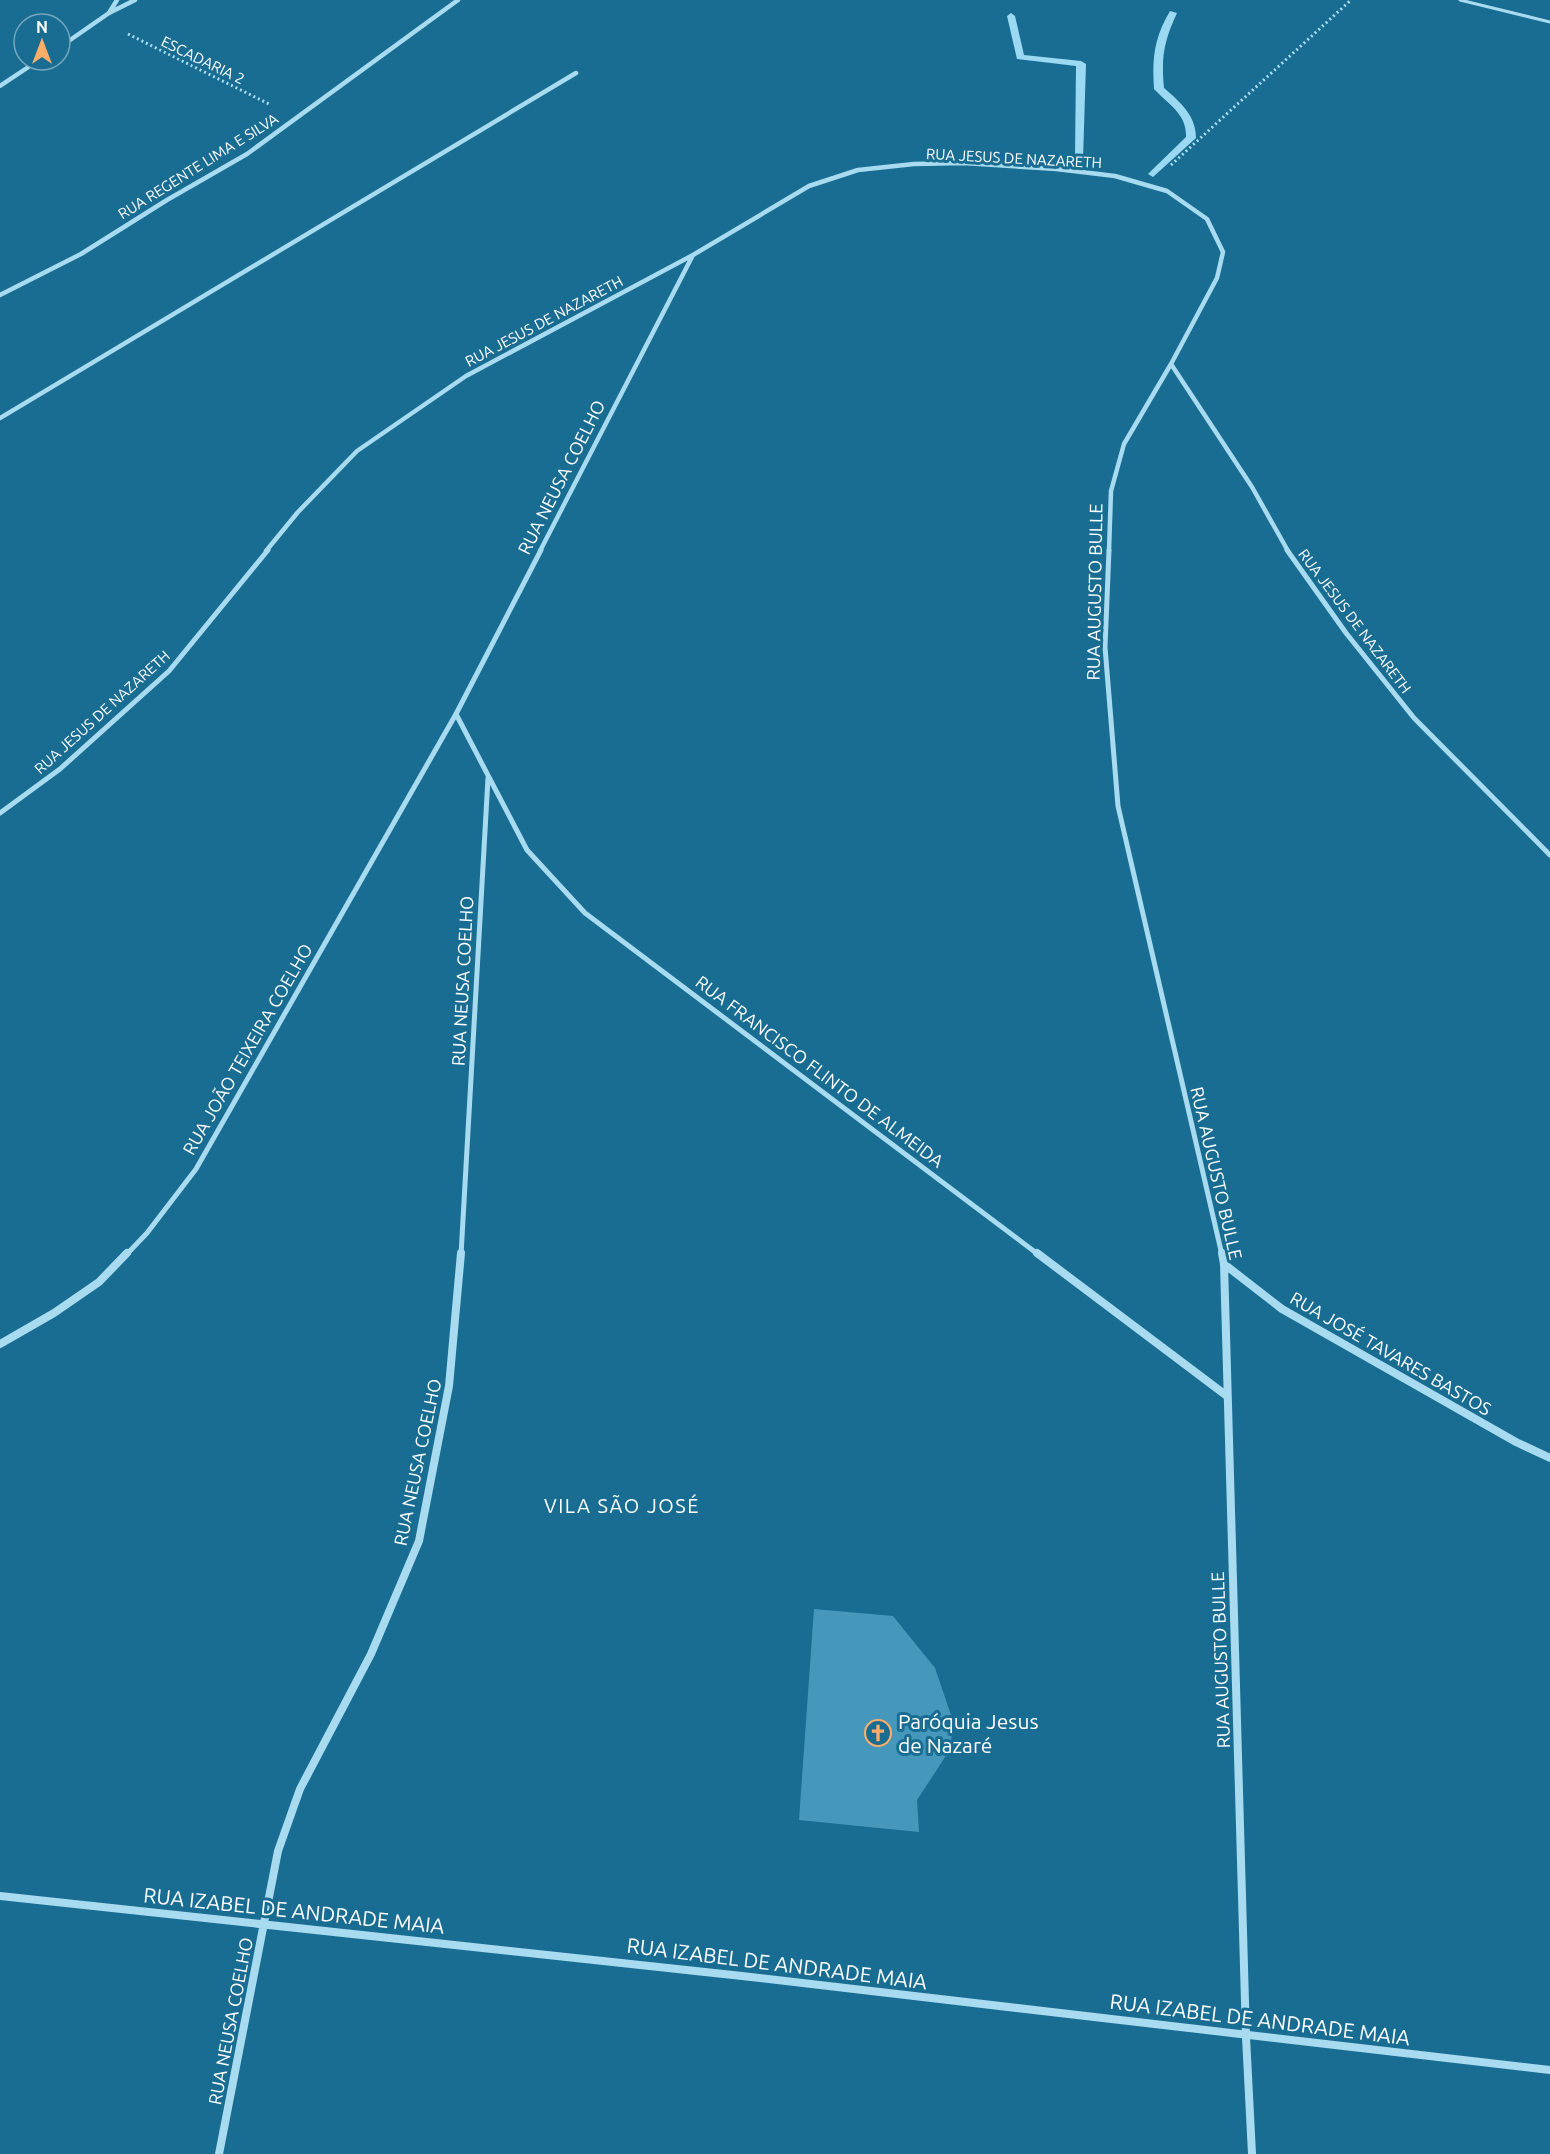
<svg xmlns="http://www.w3.org/2000/svg" width="1550" height="2154" font-family="Ubuntu,sans-serif">
<rect width="100%" height="100%" fill="#196d92"/>
<g fill="none" stroke-linecap="round" stroke-linejoin="round">
<!-- stream -->
<path fill="#9bd9f2" fill-rule="evenodd" d="M1170,11L1177,13C1164,41 1161,57 1164,88C1180,102 1196,115 1196,138L1153,177L1148,174L1150,172L1186,137C1187,114 1169,105 1154,89C1152,58 1154,38 1170,11Z
M1011,13L1015,16L1024,55L1081,61L1086,64L1083,159L1075,157L1076,66L1017,59L1007,16Z"/>
</g>
<!-- building -->
<path fill="#4598bc" d="M814,1609L893,1616L935,1668L952,1718L951,1748L917,1800L919,1832L799,1820Z"/>
<g fill="none" stroke-linecap="round" stroke-linejoin="round">
<!-- path -->
<path stroke="#a8dbf0" stroke-width="3" stroke-dasharray="2 3" stroke-linecap="butt" d="M128,34L269,104
M1171,165L1351,0"/>
<!-- lane -->
<path stroke="#a8dbf0" stroke-width="3" d="M1460,0L1550,22"/>
<!-- street-far2 -->
<path stroke="#a8dbf0" stroke-width="4.5" d="M109,13L117,0
M60,47L109,13L135,0
M0,86L39,60
M0,295L81,254L167,200L247,154L458,0
M0,418L576,73
M266,551L298,512L357,451L466,376L693,255L809,186L858,170L914,164L964,163L1056,169L1115,176L1167,191L1207,219L1223,252L1217,278L1171,364L1252,487L1288,551
M540,551L693,255
M1109,551L1111,491L1124,444L1171,364"/>
<!-- street-far1 -->
<path stroke="#a8dbf0" stroke-width="5" d="M1109,550L1105,647L1118,806L1222,1255
M1287,550L1346,633L1414,718L1550,855
M456,714L527,850L585,913L1039,1255
M0,813L60,769L169,671L268,550
M126,1255L147,1233L196,1169L456,714L541,550
M461,1255L488,778"/>
<!-- street -->
<path stroke="#a8dbf0" stroke-width="8" d="M1037,1253L1227,1396
M1222,1253L1224,1264L1246,2037L1252,2154
M1224,1264L1282,1309L1516,1442L1550,1458
M0,1344L54,1313L99,1282L127,1253
M0,1896L742,1976L1550,2070
M219,2154L278,1851L300,1789L371,1654L419,1541L449,1386L461,1253"/>
</g>
<!-- icons -->
<defs>
<symbol id="church-ring" viewBox="-11 -11 22 22"><circle r="9.5" fill="#196d92" stroke="#ffad67" stroke-width="1.5"/><path d="M-1.2-6h2.4v3.5h3.3v2.4h-3.3V6h-2.4V-.1h-3.3v-2.4h3.3Z" fill="#ffad67"/></symbol>
</defs>
<g fill-rule="evenodd">
<use href="#church-ring" x="863" y="1718" width="30" height="30"/>
</g>
<g text-anchor="middle" dominant-baseline="central" stroke-width="6" stroke-linejoin="round" paint-order="stroke">
<!-- far-street labels -->
<g font-size="15" fill="#fff" stroke="#196d92">
<text transform="translate(203 60) rotate(26)">ESCADARIA 2</text>
<text transform="translate(1014 158) rotate(3)">RUA JESUS DE NAZARETH</text>
<text transform="translate(198 166) rotate(-32)">RUA REGENTE LIMA E SILVA</text>
<text transform="translate(544 321) rotate(-28)">RUA JESUS DE NAZARETH</text>
<text transform="translate(1355 621) rotate(53)">RUA JESUS DE NAZARETH</text>
<text transform="translate(102 712) rotate(-42)">RUA JESUS DE NAZARETH</text>
</g>
<!-- street labels -->
<g font-size="18" fill="#fff" stroke="#196d92">
<text transform="translate(561 477) rotate(-63)">RUA NEUSA COELHO</text>
<text transform="translate(1094 592) rotate(-89)">RUA AUGUSTO BULLE</text>
<text transform="translate(462 981) rotate(-87)">RUA NEUSA COELHO</text>
<text transform="translate(247 1049) rotate(-60)">RUA JOÃO TEIXEIRA COELHO</text>
<text transform="translate(820 1071) rotate(37)">RUA FRANCISCO FLINTO DE ALMEIDA</text>
<text transform="translate(1217 1173) rotate(77)">RUA AUGUSTO BULLE</text>
<text transform="translate(1391 1353) rotate(30)">RUA JOSÉ TAVARES BASTOS</text>
<text transform="translate(417 1462) rotate(-78)">RUA NEUSA COELHO</text>
<text transform="translate(1220 1660) rotate(-92)">RUA AUGUSTO BULLE</text>
<text transform="translate(230 2021) rotate(-79)">RUA NEUSA COELHO</text>
</g>
<!-- neighbourhood labels -->
<g font-size="20" letter-spacing="1.5" fill="#fff" stroke="#196d92">
<text x="622" y="1505">VILA SÃO JOSÉ</text>
</g>
<!-- near-poi labels -->
<g font-size="21" fill="#fff" stroke="#196d92" text-anchor="start">
<text x="898" y="1721">Paróquia Jesus<tspan x="898" dy="24">de Nazaré</tspan></text>
</g>
<!-- near-street labels -->
<g font-size="21" fill="#fff" stroke="#196d92">
<text transform="translate(294 1910) rotate(6)">RUA IZABEL DE ANDRADE MAIA</text>
<text transform="translate(777 1963) rotate(7)">RUA IZABEL DE ANDRADE MAIA</text>
<text transform="translate(1260 2019) rotate(7)">RUA IZABEL DE ANDRADE MAIA</text>
</g>
</g>
<!-- north arrow -->
<g transform="translate(42 42)"><circle r="28" fill="#196d92" stroke="#75a7be" stroke-width="1.5"/>
<path d="M0-4.5L10 22L0 15L-10 22Z" fill="#ffad67"/>
<text y="-9" font-size="16" font-weight="bold" text-anchor="middle" fill="#ffffff">N</text>
</g>
</svg>
